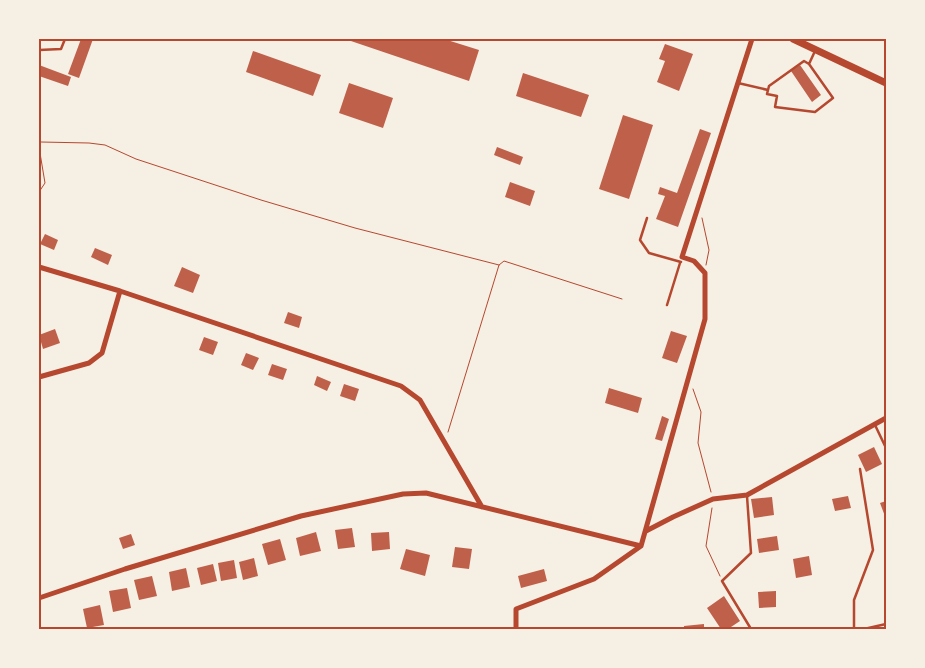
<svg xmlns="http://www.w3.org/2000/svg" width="925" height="668" font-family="Montserrat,sans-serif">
<rect width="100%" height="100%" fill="#f6efe4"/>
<!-- building -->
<path fill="#bf614a" d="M81,39H93L79,78L68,74Z
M345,39H444L479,50L469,81Z
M665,44L693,54L679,91L657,82L665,61L659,59Z
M253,51L321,75L313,96L246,72Z
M39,65L71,77L68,86L39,76Z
M800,65L821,95L812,102L791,71Z
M523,73L589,95L581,117L516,96Z
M349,83L393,98L383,128L339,113Z
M623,115L653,125L629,199L599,189Z
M700,129L711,133L678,227L656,219L665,196L658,194L660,187L677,193Z
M497,147L523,157L520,165L494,155Z
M510,182L535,191L530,206L505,197Z
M45,234L58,240L54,250L40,244Z
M95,248L112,255L108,265L91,257Z
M182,267L200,275L193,293L174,286Z
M288,312L302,317L299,328L284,323Z
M55,329L60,343L43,349L39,335Z
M671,331L687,336L677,363L662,358Z
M204,337L218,342L213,355L199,350Z
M246,353L259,358L253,370L241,365Z
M272,364L287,369L283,380L268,375Z
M317,376L331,382L327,391L314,385Z
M344,384L359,389L355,401L340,396Z
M609,388L642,398L638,413L605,403Z
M662,416L669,419L662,441L655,439Z
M874,447L882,464L866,472L858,455Z
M848,496L851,508L835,511L832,499Z
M772,497L774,515L754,518L751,499Z
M886,501V519L880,503Z
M352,528L355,547L338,549L335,530Z
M316,532L321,551L300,556L296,538Z
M389,532L390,549L372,551L371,533Z
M131,534L135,545L123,549L119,538Z
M777,536L779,550L759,553L757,539Z
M280,539L286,560L268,565L262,544Z
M455,547L472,549L469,569L452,567Z
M406,549L430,555L425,576L400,569Z
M809,556L812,575L796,578L793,559Z
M254,558L258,576L243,580L239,562Z
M234,560L237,578L221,581L218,563Z
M213,564L217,581L201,585L197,568Z
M186,568L190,587L172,591L169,572Z
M544,569L547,581L521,588L518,576Z
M152,576L157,596L139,600L134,580Z
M127,588L131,608L113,612L109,591Z
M776,591V607L759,608L758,592Z
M724,596L740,621L728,629H721L707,608Z
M100,605L104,625L87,628L83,609Z
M704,624V629H684V626Z"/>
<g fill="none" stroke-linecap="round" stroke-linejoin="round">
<!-- path -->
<path stroke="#b5482f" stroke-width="1" d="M39,140L41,142L89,143L105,145L136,159L261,200L355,228L499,265
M39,147L45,183L39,192
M702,218L709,250L706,265
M693,389L701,412L698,443L711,492
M448,432L499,265L504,261L622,299
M712,508L706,546L720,576"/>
<!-- service -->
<path stroke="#b5482f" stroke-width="2.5" d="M39,50L61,49L65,39
M804,61L809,64L833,98L815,112L775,107L777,96L767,94L769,86Z
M809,64L815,51
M738,83L768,90
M647,218L640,240L649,253L681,262
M667,305L680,263
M875,425L886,448
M747,496L751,553L722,581L751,629
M854,629V600L873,550L860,469
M864,629L886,624"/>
<!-- minor -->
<path stroke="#b5482f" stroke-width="5" d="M39,267L120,291L401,386L420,400L482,507
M39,377L89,363L102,353L120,291
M646,531L673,517L713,499L747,495L886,418
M39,598L125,569L301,516L403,494L426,493L641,546
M516,629V609L594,579L641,546L705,319V273L694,261L682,257L752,39"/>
<!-- tertiary -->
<path stroke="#b5482f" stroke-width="7" d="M793,39L886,83"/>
</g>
<!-- border -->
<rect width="925" height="668" fill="none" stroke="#f6efe4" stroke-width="80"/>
<rect x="40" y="40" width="845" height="588" fill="none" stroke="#b5482f" stroke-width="2"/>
</svg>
